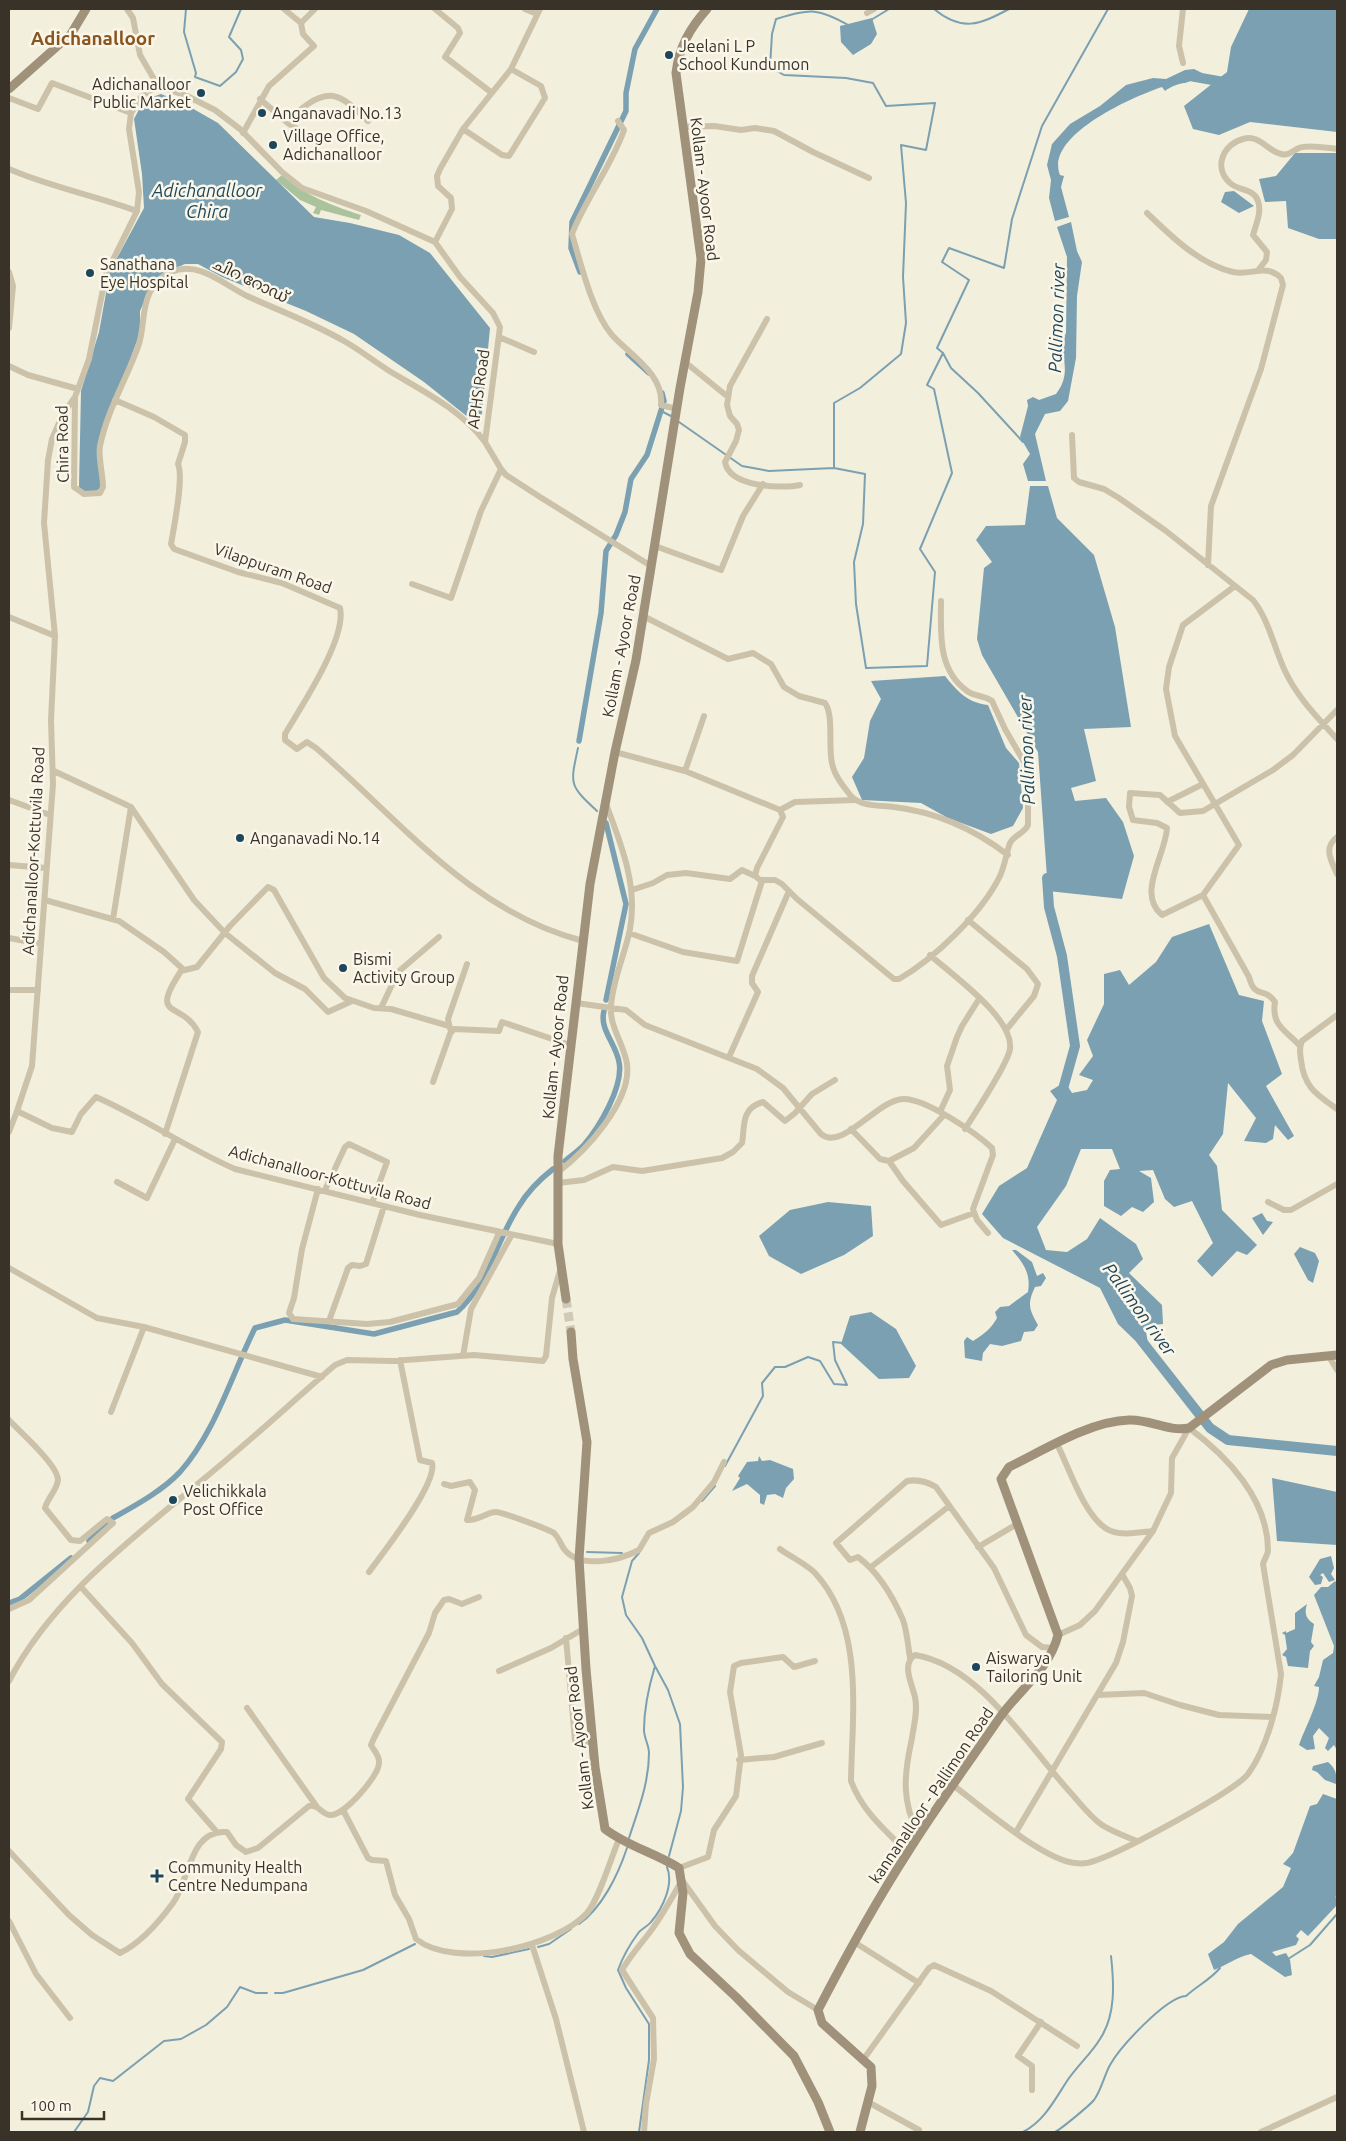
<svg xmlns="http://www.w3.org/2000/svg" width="1346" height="2141" font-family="Ubuntu,'Noto Sans Malayalam',sans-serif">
<rect width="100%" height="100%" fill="#f3efdd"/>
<!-- green -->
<path fill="#abc39d" d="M282,175C306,196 331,205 361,215L359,220L321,210L319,215L313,213L316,207L300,200L276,180Z"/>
<!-- water -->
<path fill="#7ba0b1" d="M1249,9H1337V132L1250,122L1219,135L1193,129L1184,106L1227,72L1231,47Z
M872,18L877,34L871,44L853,55L841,42L840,26Z
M1194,69L1202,73C1187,86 1178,81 1165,91L1162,87C1135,96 1044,135 1060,175L1064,176L1061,187L1069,217L1055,221L1049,198L1051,180L1047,165L1052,144L1070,124L1100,106L1126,85L1153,78L1166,79L1185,70Z
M161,94L183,103L218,123L314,217L350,223L399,235L430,253L490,328L481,423L474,422L424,382L354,334L306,311L222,277L198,264H185L164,273L152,284L140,311V333L98,445L102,487L96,491H83L79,487L81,391L99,332L110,271L144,208L142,174L134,119L144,100Z
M1295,153H1337V239H1319L1288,228L1286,201L1265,202L1259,179L1276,176Z
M1234,191L1254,206L1239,213L1221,202L1225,192Z
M1071,222L1077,251L1082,262L1077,296L1076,358L1068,401L1060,411L1045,414L1035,434L1046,481H1028L1023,464L1030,454L1020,437L1028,406L1027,400L1033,397L1039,400L1056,394C1075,370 1056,351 1066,333L1067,257L1057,227Z
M1030,486H1048L1057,518L1094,555L1115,627L1131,727L1084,729L1096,781L1071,788L1075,801L1106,798L1123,822L1134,856L1122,899L1048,891L1038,752L982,655L977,639L984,568L992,562L976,540L986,526L1025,525Z
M945,676C957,691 968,703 988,705L1006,748L1019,763L1023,808L1013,826L991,834L948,818L921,803L862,800L852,777L864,758L870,721L881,699L871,681Z
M1209,924L1239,995L1264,1001L1262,1021L1282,1074L1266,1086L1294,1136L1288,1140L1275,1125L1273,1139L1266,1143L1244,1141L1256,1118L1228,1083L1223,1134L1209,1155L1217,1166L1222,1210L1257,1245L1247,1255L1237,1251L1212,1277L1197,1261L1213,1243L1192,1201L1174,1207L1165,1199L1153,1170L1139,1171L1151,1178L1154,1202L1143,1212L1132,1207L1121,1216L1104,1206V1181L1110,1170L1120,1169L1112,1149H1081L1066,1186L1037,1227L1046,1250L1067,1252L1087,1239L1100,1218L1136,1244L1143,1259L1129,1273L1162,1305L1163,1324L1145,1326L1150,1355L1118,1324L1100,1288L1003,1238L982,1214L999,1186L1027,1168L1057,1100L1050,1091L1065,1082L1072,1093L1087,1090L1093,1080L1079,1075L1093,1056L1087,1040L1104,1004V974L1120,970L1129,985L1156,962L1172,937Z
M828,1202L871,1206L873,1236L844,1255L801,1274L769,1256L759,1236L790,1210Z
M1262,1213L1267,1221L1273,1222L1263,1235L1252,1218Z
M1300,1247L1315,1253L1319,1261L1313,1283L1308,1280L1294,1254Z
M1012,1250H1016L1032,1262L1037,1276L1043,1273L1046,1278L1041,1286L1035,1287C1027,1304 1029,1309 1038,1325L1034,1331L1024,1332L1021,1341L1002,1346L990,1344L983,1353L982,1361L965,1358L964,1341L967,1337L973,1341C984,1334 991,1329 997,1318L995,1312L1000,1307L1009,1306L1028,1292C1031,1274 1024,1264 1012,1250Z
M871,1312L896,1329L916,1366L909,1378L879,1379L841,1344L850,1316Z
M759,1456L762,1461L770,1460L793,1469L794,1479L786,1488L783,1498L775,1494L767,1495L764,1505L760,1503V1495L747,1484L732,1491L740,1478L738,1476L747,1462L758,1461Z
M1272,1478L1337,1492V1545L1277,1541Z
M1331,1556L1334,1568L1331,1574L1335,1580L1329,1582L1323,1573L1320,1575L1323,1577L1321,1584L1315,1585L1309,1577L1320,1559Z
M1335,1581L1337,1583V1750L1334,1745L1328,1751L1325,1748L1329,1738L1319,1728L1313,1736L1315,1749L1307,1750L1299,1745C1305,1728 1319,1702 1319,1687L1314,1686L1319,1677L1323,1660L1333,1653L1334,1646L1314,1595L1321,1587H1328Z
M1307,1604C1304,1614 1306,1619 1314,1624L1311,1642L1314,1646L1310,1651L1308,1668L1288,1666L1286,1657L1282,1655L1287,1649L1285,1635L1282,1633L1286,1631V1633L1295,1629V1613Z
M1328,1762C1336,1769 1337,1774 1336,1784L1325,1780L1317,1772L1312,1770L1313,1766Z
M1323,1794L1337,1799V1896L1335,1897L1337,1898V1905L1308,1936L1301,1930L1296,1936L1299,1939L1296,1945L1272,1952L1276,1956L1286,1953L1290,1960L1292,1975L1285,1977L1251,1954C1237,1957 1227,1965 1214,1970L1208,1954L1224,1942L1238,1924L1283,1887L1291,1868L1283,1864L1293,1853L1310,1806L1317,1804Z"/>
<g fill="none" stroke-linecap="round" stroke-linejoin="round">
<!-- stream -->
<path stroke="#7ba0b1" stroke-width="2" d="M186,9L184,32L196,73L195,77L220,86L236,72L243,59L241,50L229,37L241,9
M934,9C962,32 979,25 1009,9
M871,20L889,9
M943,353L951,368L978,393L1023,442
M661,411L671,416
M679,422L742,466L769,471L834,468L865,474L863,524L854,562L856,604L866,668L927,666L935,572L920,549L952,473L934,389L927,385L943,353L937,348L969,280L942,262L949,248L1004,268L1012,219L1042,126L1108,9
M834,468V403L860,388L901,354L906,323L903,277L906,203L901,145L926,150L935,103L886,106L873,83L846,78L784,75L770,67L772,34L776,19C811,9 817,7 850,26
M578,748C570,785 569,785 597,811
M725,1466L763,1396L762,1383L775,1367H785L808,1357L820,1361L834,1384L847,1385L835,1360L833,1342L843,1343
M702,1501L715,1486
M587,1552L622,1553
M655,1666L668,1690L680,1724L683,1787L681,1811L669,1856
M629,1838C638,1810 649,1783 649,1753C649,1745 644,1738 644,1730C644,1709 649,1686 655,1666L642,1638L626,1615L622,1597L632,1561L639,1553
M579,1924C602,1908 618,1875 627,1848
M538,1947L549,1944L571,1929
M484,1956L492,1957L529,1949
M1288,1959L1310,1945L1337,1914
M275,1993H283L363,1970L415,1944
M74,2132L88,2112L94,2086L100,2078L113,2081L164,2041L181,2039L206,2025L227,2007L240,1987L256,1993H267
M639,2132L649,2060V2024L626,1988L618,1970C623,1956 630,1944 639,1932C643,1928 648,1926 651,1922C663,1908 674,1884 667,1867
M1023,2132C1044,2121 1054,2101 1067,2081C1077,2066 1091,2054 1100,2039C1116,2015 1114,1983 1111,1956
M1055,2132C1061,2129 1089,2106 1094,2100C1101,2091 1104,2076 1110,2065C1120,2047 1166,1997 1186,1996C1198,1985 1210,1980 1220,1968"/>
<!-- canal -->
<path stroke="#7ba0b1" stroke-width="5.5" d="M580,272L571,248L572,222L626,111V93L635,49L657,9
M628,354L649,373
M579,741L601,613L606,551L616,535L625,512L631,479L647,455L664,401L662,393
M606,1000L626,904L606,823
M565,1161C571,1156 578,1151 583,1146C599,1128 624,1086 619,1062C616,1044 599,1029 604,1011
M113,1518C136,1505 162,1491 180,1472C215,1433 232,1374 255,1328L285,1320L374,1334L457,1312C489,1283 496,1241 519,1206C528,1191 539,1180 553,1169
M89,1541L108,1522
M9,1603L20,1599L71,1558"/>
<!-- river -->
<path stroke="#7ba0b1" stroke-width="10" d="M1184,78L1190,76L1229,83
M1047,878L1049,907L1062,956L1075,1046L1061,1096
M1141,1340L1210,1428L1228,1440L1337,1451"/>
<!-- secondary-tunnel -->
<path stroke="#cec9b9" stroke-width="9" stroke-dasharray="9 4.5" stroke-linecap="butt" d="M566,1299L571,1332"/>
<!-- street -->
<path stroke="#ccc2a9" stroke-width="6" d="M127,9L133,18L140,55L158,86
M284,9L301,23
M435,9L458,28L460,33L445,57L492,93
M525,9L537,14
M540,9L511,69L463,129L440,169L437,176L438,186L451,198L452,209L435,242L366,211L302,188L282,172L240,129L215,110L187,96L158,86L142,96L131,113L129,129L139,192L137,211L106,274L89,359L75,397L63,414L52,439L48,460L44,523L55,636L51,720L53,784L32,1066L17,1111L52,1128L72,1132L81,1114L96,1097C144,1118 187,1148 235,1169L420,1215L558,1244
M867,13L874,9
M1183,63L1179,46L1183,9
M9,98L38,109L52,83L131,113
M260,99L289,124L320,142
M618,121L624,130C611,167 586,198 572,234C581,264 592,312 612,335C631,356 664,374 661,405L677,409
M287,122C298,111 316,94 333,96C346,98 359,113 368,121
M682,127L714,126L741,130L755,128L774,131L813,152L869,178
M463,129L502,155L509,156L545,98L541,86L511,69
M243,133L269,86L314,46L303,34L301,23L315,9
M9,169C50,187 94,195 137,211
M1147,213C1171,236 1199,264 1233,272C1251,276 1266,263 1281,278L1283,285L1261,369L1211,506L1208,565
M435,242L460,277L493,313L500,327L485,442L501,469L506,475L540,497L651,566
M1259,269L1266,260L1267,252L1253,235C1256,224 1262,212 1258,201C1254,188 1238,191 1230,183C1213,168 1223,144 1243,139C1260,134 1267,151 1281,154C1289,156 1292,151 1299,148C1308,144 1327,148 1337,149
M9,272L13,286L9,328
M767,319L730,386L727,405L730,416L737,424L739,430L736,441L725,462C729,487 781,489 800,485
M499,337L534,352
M685,362L728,397
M9,366L28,375L78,389
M75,398L74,487L84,494L100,493L103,487C103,474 98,458 100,446C107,411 126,380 138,347C145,328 141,310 150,292C155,282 161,276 171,272C199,260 224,285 247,296C280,311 313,323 344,341C360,350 375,362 391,372C425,392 461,410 485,442
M115,400L154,417L185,435V442L178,464C184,477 174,527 171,544L174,549L238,572L282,583L340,608C347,638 301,707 285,734V740L297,749L307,742L316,748C400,820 471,912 583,941
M1072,435L1074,478L1079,482L1104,489L1119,498L1166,531L1253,600C1269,620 1274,648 1285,671C1297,697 1318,718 1337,739
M655,546L721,570L743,516L763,484
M412,584L451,598L481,511L501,469
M1235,586L1183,625L1169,667L1166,689L1175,736L1215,804L1239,845L1203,895L1162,915C1136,894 1166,854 1167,828L1157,823L1133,820L1129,807L1130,793L1160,795L1180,813L1203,811L1273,770L1293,755L1337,710
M643,616L728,659L753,653L771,664L784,687L799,696L825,703C834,715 828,748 832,763C834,775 843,786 851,796C861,807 880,805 894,807C936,812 974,829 1008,855
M9,617L55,636
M615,752L685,771L780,810L783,817L757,868L755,876L760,880H775L782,884L797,899L889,975L894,979H899C934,959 982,913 1000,876C1005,865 1006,854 1010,843C1014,835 1025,833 1028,825V788L1024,762L1005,729L992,701C984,695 975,697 967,691C937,669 941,633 941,601
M54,771L131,807L194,900L225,933L275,973L305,989L328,1012L352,1001
M685,771L704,716
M9,800L50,815
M1167,802L1203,784
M780,810L795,802L855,800
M1337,837C1323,848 1331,860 1337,874
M9,865L46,868
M632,890L653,883L667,875L686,873L730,879L742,870L755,876
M1203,895L1249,977C1255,1000 1264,986 1275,1002C1271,1026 1286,1030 1300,1046
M45,900L119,921L164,952L184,970
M113,919L131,807
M968,920L1027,969L1038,984L1034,996L1006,1030
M629,933L683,952L737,961L762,881
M9,938L41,944
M930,955C952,975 1014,1018 1010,1049C1008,1064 975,1113 965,1129
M9,990H38
M576,1003L626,1010L645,1025L757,1069L783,1088L821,1134C842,1152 877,1100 903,1099C925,1098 976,1133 992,1148L993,1155L973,1209L977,1220L988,1233
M381,1008L398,972L439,937
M1337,1015L1302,1041C1299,1048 1300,1053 1301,1060C1304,1087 1316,1094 1337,1109
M450,1029L448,1019L467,964
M729,1057L758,992L752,983V976L789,891
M433,1082L450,1034L454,1029L499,1031L502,1022L570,1045
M940,1112L950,1090L947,1066L957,1037L962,1026L979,999
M851,1129L880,1159L889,1161L914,1148L944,1115
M9,1132L17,1111
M165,1134L198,1032C182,1000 148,1021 181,971L197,967L230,926L268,887L274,890L324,978L345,998L374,1008L391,1009L449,1026
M889,1161L903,1181L941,1225L974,1213
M558,1172C586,1151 632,1101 627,1064C624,1044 609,1026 611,1006C613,978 625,955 630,929C638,885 621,844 606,804
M117,1182L147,1198L175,1139
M558,1183L584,1180L613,1167L642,1171L722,1158L733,1152L742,1143C745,1128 740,1108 763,1102L785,1121L795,1113L812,1094L835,1080
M318,1189L302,1249L294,1298L289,1313L293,1319L367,1324L390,1322L458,1304L479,1278L499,1233
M325,1190L345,1147L349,1144L387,1162L372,1203
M1268,1202L1284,1210H1291L1337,1184
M9,1268L97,1318L144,1327
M329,1321L348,1268L352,1265L360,1266L366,1264L384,1206
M1328,1355L1337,1370
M463,1356L471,1309L511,1236
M111,1412L144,1327L322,1377
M9,1420C20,1432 58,1465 58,1480C57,1490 47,1499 45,1508L71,1540L80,1541L107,1519L113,1523L29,1600L9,1609
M1057,1444C1069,1467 1086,1522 1111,1531C1124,1536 1140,1532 1153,1531
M444,1484L451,1486L470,1482L475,1490L467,1520C478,1521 487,1512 496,1512C502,1512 550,1530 554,1533C559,1538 560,1543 564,1549C580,1570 620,1560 639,1550L649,1533L673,1522L693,1507L714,1482L724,1462
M978,1547L1017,1524
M780,1549C791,1557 806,1564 815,1573C865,1627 852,1714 851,1781C862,1811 885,1830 907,1852
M871,1567L948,1507
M369,1572C383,1553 438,1483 432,1463L420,1460L400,1360
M81,1587L132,1643L162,1684L222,1742L221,1749L188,1799L216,1831
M566,1638L575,1741L578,1744L593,1741
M910,1658C908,1646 907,1631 903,1620C893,1597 878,1572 858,1557L850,1560L836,1543L907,1481C918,1479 926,1481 936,1487L994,1568L1026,1635L1042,1647L1054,1648
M499,1671L551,1648L583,1629
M9,1681C53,1596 135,1537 206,1477C250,1441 292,1402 335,1365L347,1360L392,1361L474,1355L543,1361L546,1356L552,1298L561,1267
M1098,1695L1144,1693L1180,1705L1219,1715L1273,1717
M247,1708L317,1807
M739,1760L774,1757L822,1743
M954,1786C981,1806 1043,1860 1075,1863C1082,1864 1090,1863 1097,1860C1123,1851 1234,1792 1248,1774C1267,1748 1278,1705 1281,1674L1263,1564C1264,1559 1268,1555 1268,1550C1268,1499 1227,1456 1189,1428L1172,1458L1171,1493L1153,1531L1095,1611L1080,1625L1058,1635
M343,1810L368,1858L372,1860L386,1861L395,1895L409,1919L416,1939C455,1970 556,1947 587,1913C599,1899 611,1858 619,1839
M1016,1832L1116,1663L1123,1642L1132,1596L1130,1588L1122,1574
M919,1835C901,1802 904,1774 912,1738C914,1724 918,1711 915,1697C912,1684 901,1664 915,1655C979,1665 1029,1747 1070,1792C1080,1803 1090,1817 1102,1825C1113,1832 1125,1836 1137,1841
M9,1851L69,1915L92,1935L120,1953C141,1943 159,1922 173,1903C190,1880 189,1829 227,1832L236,1845L246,1852L258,1848L309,1806C319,1804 321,1814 330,1815C344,1816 379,1776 379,1763C380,1756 374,1751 371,1745L374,1738L429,1633L435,1613L444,1600L449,1599L462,1604L479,1597
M679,1868L708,1857L714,1830L736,1796L741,1755L730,1692L734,1666L741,1663L783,1657L794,1667L815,1661
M9,1921L36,1974L70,2018
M854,1942L919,1983
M532,1945L556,2019L584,2132
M863,2060L929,1968L934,1965L991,1991L1077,2046
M1032,2090V2066L1018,2056L1041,2022
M868,2102L919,2130
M644,2132L646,2104L654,2059L653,2018L622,1970C630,1956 640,1945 650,1932C662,1916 672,1898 682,1880L715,1926L738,1950L788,1992L818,2010
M1261,2132L1337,2097"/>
<!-- secondary -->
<path stroke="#a0927a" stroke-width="9" d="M9,89L71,34L86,9
M566,1299L558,1244V1156L590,884L615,752L636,660L680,388L698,292L701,259L676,73C679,47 690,28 707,9
M571,1332L573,1359L587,1442L579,1559L586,1669L595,1767L605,1829C627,1846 655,1853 679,1868L683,1893L679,1933L690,1954L736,1997L794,2056L818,2102L830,2132
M860,2132L872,2086L871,2067L822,2023L818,2010C846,1956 875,1903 908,1852C936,1807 968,1764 998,1720C1018,1690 1049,1671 1058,1635L1001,1479L1009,1467C1044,1450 1090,1421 1129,1420C1150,1419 1168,1432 1189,1428L1271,1365L1287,1360L1337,1355"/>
</g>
<!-- markers -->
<g fill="#1d465b" stroke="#faf7ea" stroke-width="2">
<circle cx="669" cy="55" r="5"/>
<circle cx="201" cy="93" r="5"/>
<circle cx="262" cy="113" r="5"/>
<circle cx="273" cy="145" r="5"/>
<circle cx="90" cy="273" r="5"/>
<circle cx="240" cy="838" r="5"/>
<circle cx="343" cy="968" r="5"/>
<circle cx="173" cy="1500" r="5"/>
<circle cx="976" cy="1667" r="5"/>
<path d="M154.5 1868.5h5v5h5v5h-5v5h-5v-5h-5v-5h5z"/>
</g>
<g text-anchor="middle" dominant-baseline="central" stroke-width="5" stroke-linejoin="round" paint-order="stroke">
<!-- poi labels -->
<g font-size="16" fill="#393229" stroke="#faf7ea" text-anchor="start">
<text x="679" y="46">Jeelani L P<tspan x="679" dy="18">School Kundumon</tspan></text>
<text x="191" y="84" text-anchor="end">Adichanalloor<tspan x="191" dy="18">Public Market</tspan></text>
<text x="272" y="113">Anganavadi No.13</text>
<text x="283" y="136">Village Office,<tspan x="283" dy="18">Adichanalloor</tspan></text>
<text x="100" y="264">Sanathana<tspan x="100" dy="18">Eye Hospital</tspan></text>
<text x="250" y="838">Anganavadi No.14</text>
<text x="353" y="959">Bismi<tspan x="353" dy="18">Activity Group</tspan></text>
<text x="183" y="1491">Velichikkala<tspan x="183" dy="18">Post Office</tspan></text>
<text x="986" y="1658">Aiswarya<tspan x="986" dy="18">Tailoring Unit</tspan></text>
<text x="168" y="1867">Community Health<tspan x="168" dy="18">Centre Nedumpana</tspan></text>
</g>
<!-- street labels -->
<g font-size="16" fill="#393229" stroke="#faf7ea">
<text transform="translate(705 189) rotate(83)">Kollam - Ayoor Road</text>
<text transform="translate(251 280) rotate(26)">ചിറ റോഡ്</text>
<text transform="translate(478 389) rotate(-82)">APHS Road</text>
<text transform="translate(62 444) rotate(-91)">Chira Road</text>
<text transform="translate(273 568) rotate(19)">Vilappuram Road</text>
<text transform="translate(621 646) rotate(-79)">Kollam - Ayoor Road</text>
<text transform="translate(33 851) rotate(-87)">Adichanalloor-Kottuvila Road</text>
<text transform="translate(555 1047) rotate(-84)">Kollam - Ayoor Road</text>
<text transform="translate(330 1177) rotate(15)">Adichanalloor-Kottuvila Road</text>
<text transform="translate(579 1738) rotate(-97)">Kollam - Ayoor Road</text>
<text transform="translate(931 1795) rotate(-56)">kannanalloor - Pallimon Road</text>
</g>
<!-- water labels -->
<g font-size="18" font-style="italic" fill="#1d465b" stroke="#faf7ea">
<text x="207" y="190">Adichanalloor<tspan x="207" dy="21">Chira</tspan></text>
<text transform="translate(1056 318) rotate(-88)">Pallimon river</text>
<text transform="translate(1026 750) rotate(-92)">Pallimon river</text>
<text transform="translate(1140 1309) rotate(54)">Pallimon river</text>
</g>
<!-- quarter labels -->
<g font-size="19" font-weight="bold" fill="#8a561f" stroke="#faf7ea">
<text x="93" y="38">Adichanalloor</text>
</g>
</g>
<!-- border -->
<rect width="1346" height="2141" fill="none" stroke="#393229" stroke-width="20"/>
<!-- scale -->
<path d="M22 2111v8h82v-8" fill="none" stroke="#393229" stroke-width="2.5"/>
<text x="30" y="2111" font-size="15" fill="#393229" stroke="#faf7ea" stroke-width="4" paint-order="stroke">100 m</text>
</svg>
